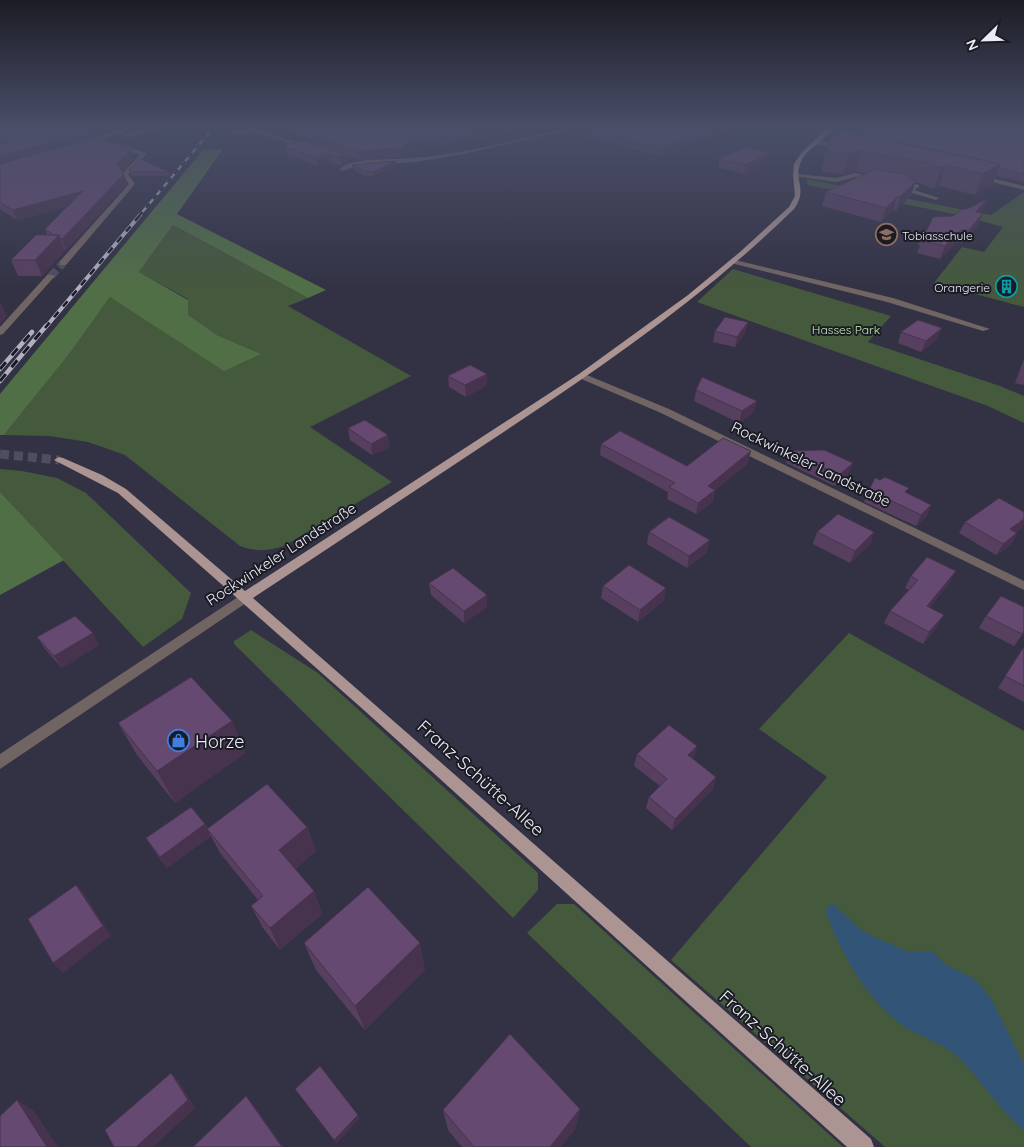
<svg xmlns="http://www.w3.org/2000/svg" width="1024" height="1147" font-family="Quicksand,sans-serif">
<rect width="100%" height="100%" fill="#333245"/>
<!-- green -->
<path fill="#45593d" d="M806,179L991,215L1024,192V307L934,283L962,247L984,252L1003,227L964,216L808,185Z
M173,225L308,298L288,306L411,376L310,427L392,482L284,546C269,551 256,552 240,546L125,455L88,442L50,436L4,435L70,353L110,297L261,354L217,335L187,315L188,299L139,272Z
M733,269L891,316L868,342L1000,386L1024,396V423L988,406L697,302Z
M0,469L22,471L57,478L86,493L191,593L182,619L143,647L0,492Z
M251,630L318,673L538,873V890L513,918L234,644V641Z
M849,633L1024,731V1147H885L671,960L827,777L759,729Z
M557,904H574L843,1147H751L527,933Z"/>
<!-- forest -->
<path fill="#516f46" d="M223,149L177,214L326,290L308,298L173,225L139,272L188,300V315L217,335L261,354L224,371L110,297L70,353L4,435H0V394L203,150Z
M0,492L64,560L0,595Z"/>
<!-- water -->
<path fill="#325477" d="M832,903L861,930L881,940L907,951L933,952L946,965L975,979L992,1000L1024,1065V1130C998,1110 982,1080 958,1057C943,1043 922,1038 905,1027C866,1000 841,953 825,910Z"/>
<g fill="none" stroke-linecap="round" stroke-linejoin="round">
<!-- minor-tunnel -->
<path stroke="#4f4e60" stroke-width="8" stroke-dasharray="8 4" stroke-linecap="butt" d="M51,276L63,263"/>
<!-- major-tunnel -->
<path stroke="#4f4e60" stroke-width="9" stroke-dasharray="9 5" stroke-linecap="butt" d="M0,454L59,460"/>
<!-- minor -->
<path fill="#716564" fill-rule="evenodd" d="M127,127H136L102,139L146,153V155L128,174L135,184L66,265H60V261L129,184L122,174L140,155L93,139Z
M153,127H163L125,138L122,136Z
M247,127L313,147L314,148L309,149L252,132L238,136L228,132Z
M569,127H579L464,154L415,162L360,165L342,171L339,169C354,158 377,160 395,159C454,157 512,141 569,127Z
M820,141L846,147L847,148L844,150L818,144Z
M855,173L880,178L877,180L855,177L836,182L794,176L797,174L836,178Z
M978,175L1024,186V190L976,178Z
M899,180L919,185V187L914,190L939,198L936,200L906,191V189L911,186L897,183Z
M731,259L893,298L990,329L983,331L887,302L731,263Z
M48,274L55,276L3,334L0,335V327Z
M582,373L669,409L1024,581V590L661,413L579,378L577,376Z
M244,593L250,598L249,601L0,769V754Z"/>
<!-- major -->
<path fill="#ab9492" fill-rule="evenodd" d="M829,127H834C825,141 805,149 800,164C794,182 808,189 794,209C703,298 599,369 493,439C413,492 333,545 253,598L871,1139L874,1147H847L366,712L118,493L54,460L59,457L63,458L102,475L126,489L245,591L579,374L688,295L740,252L789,207L795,196L793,175L794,164L802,152Z"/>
<defs>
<path id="rail-far2" d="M139,216L214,127"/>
<path id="rail-far1" d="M45,328L140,215"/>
<path id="rail" d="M0,369L32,332
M0,381L46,326"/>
</defs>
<!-- rail-far2 casing -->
<use href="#rail-far2" stroke="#b0b0be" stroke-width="2.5"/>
<!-- rail-far1 casing -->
<use href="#rail-far1" stroke="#b0b0be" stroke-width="4"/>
<!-- rail casing -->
<use href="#rail" stroke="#b0b0be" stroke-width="4.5"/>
<!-- rail-far2 -->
<use href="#rail-far2" stroke="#1b1b24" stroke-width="2" stroke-dasharray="5.5" stroke-linecap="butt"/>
<!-- rail-far1 -->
<use href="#rail-far1" stroke="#1b1b24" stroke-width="2.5" stroke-dasharray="7" stroke-linecap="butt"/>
<!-- rail -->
<use href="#rail" stroke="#1b1b24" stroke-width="3" stroke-dasharray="9" stroke-linecap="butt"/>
</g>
<!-- wall -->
<path fill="#573f60" d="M0,127L91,136L92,139L131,150L133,159L122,172L127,184L66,250L65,249V251L42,276H18L11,260L47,235L45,229L69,206L17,220L0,209Z
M283,127H511L510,131L406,153V156L360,160L346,156L347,163L341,166L330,163L317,166L286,154L284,146L315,145L314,140Z
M739,127L661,156L589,137L590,130Z
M1024,127V182L996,176L992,185L975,195L939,186L934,189L915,182L911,195L896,211L893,210L881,222L822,206L826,192L866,173L855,171L843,174L821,172L828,140L858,134Z
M719,159L769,162L744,174L718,167Z
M396,161L397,165L374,176H364L353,169L352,165Z
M129,170L169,172L170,176H133L130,174Z
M987,199L981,213L978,225L964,242L956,243L940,259L917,253L920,245H918L922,232Z
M748,322L745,333L735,347L713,342L715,331Z
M901,332L938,338L921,352L898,343Z
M1024,359V385L1015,383Z
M487,374V385L466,397L449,387L448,376Z
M696,390L757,401L754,412L739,423L694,401Z
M348,428L390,447L372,455L350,440Z
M601,444L687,466L748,463L715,490L713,502L696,514L667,499L668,492L600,455Z
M789,451L848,474L835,486L786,463Z
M869,490L907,493L931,505L926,517L916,526L864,502Z
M1024,512L1023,527L1016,532L1017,533L1011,545L996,555L959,533L965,522Z
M649,532L707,552L687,568L647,544Z
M817,532H874L870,544L850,563L813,544Z
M911,576L949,583L930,607L937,627L923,644L884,623L890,611L909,590L905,588Z
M429,583L487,607L464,623L431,595Z
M603,586L664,600L638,622L601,598Z
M986,616L1024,632L1014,646L979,628Z
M37,637L99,645L62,668L45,649Z
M1023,648H1024V702L998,688Z
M232,721L245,753L175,803L137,755L118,723Z
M637,754L694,758L693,759L713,789L672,830L646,808L649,797L660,786L634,766Z
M205,824L208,829L307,827L316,851L295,869L314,891L322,914L280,950L263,928L251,906L258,900L220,853L211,836L167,868L153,849L146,838Z
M304,943L425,970L365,1030L316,970Z
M580,1109L575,1129L561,1147H462L448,1130L443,1110Z"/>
<!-- shaded-wall -->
<path fill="#47334e" d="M89,127H125L91,136L92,141L0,167V157Z
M487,127H511L510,131L406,153V156L360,160L359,151L403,144Z
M720,127H739L661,156L662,148Z
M131,150L133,159L120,174L117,164Z
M861,151L855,171L843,174L848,154Z
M770,153L769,162L744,174L745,165Z
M329,154L330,163L317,166L316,158Z
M346,155L347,163L341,166L339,157Z
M396,161L397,165L374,176L373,172Z
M1000,164L992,185L975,195L983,174Z
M946,165L939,186L934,189L941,168Z
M124,174L127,184L66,250L62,239Z
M916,181L911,195L896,211L900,197Z
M83,191L87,201L17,220L13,210Z
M897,197L893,210L881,222L886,208Z
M987,199L982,211L972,224L976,212Z
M983,213L978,225L964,242L969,230Z
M961,230L956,243L940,259L945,246Z
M59,235L65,251L42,276L35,260Z
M0,301L7,316L0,324Z
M748,322L745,333L735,347L737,337Z
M942,328L938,338L921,352L926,341Z
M487,374V385L466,397L465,385Z
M757,401L754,412L739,423L742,411Z
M388,435L390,447L372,455L371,444Z
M751,451L748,463L712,493L715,490L713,502L696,514L698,503L708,486Z
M853,463L848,474L835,486L839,475Z
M931,505L926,517L916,526L921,515Z
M1024,519L1023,527L1003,541L1010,529Z
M874,532L870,544L850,563L855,551Z
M1017,533L1011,545L996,555L1003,544Z
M710,540L707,552L687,568L689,556Z
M956,571L949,583L921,618L927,606Z
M666,588L664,600L638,622L640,610Z
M487,595V607L464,623V611Z
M944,615L937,627L923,644L929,632Z
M93,633L99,645L62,668L54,656Z
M232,721L245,753L175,803L157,771Z
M697,746L694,758L685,767L688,755Z
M716,777L713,789L672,830L675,819Z
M205,824L211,836L167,868L160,857Z
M307,827L316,851L289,874L279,850Z
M76,885L85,895L111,936L63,973L53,963Z
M314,891L322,914L280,950L270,928Z
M420,943L425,970L365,1030L355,1006Z
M171,1073L178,1080L195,1108L153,1147H136Z
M246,1096L255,1107L284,1147H282Z
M17,1100L34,1111L58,1147H47Z
M580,1109L575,1129L561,1147H550Z
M358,1115L360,1118L336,1144L334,1140Z"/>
<!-- building -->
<path fill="#654970" stroke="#47334e" d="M0,127H89L83,129L89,132L0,157V144L11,142L0,138Z
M303,127H487L403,144L406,147L359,151L314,137L321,135Z
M597,127H720L662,148L590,130Z
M872,127H1024V174L999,168L1000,164L858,134Z
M843,131L1000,164L983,174L946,165L941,168L926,162L861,151L848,154L826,152L828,140Z
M100,136L131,150L117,164L124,174L62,239H61L59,235H54L45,229L83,191L13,210L0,202V164Z
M302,141L346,155L339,157L329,154L316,158L284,146Z
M745,147L770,153L745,165L719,159Z
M140,159L169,172H132L129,170Z
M396,161L373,172L364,171L352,165Z
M875,169L909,175V179L916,181L900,197H897L886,208L826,192Z
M987,199L976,212L983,213L969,230H961L945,246L921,241L926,232H922L927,230L933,217L953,216L963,209H967Z
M36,235H59L35,260H11Z
M725,317L748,322L737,337L715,331Z
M918,320L942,328L926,341L901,332Z
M470,365L487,374L465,385L448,376Z
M702,377L757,401L742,411L696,390Z
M365,420L388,435L371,444L348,428Z
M620,431L687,466L723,438L751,451L708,486L715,490L698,503L669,487L675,483L601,444Z
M824,450L853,463L839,475L789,451Z
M885,477L909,488L905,492L931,505L921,515L869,490L875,478L880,480Z
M999,498L1024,512V519L1010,529L1017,533L1003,544L965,522Z
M838,514L874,532L855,551L817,532Z
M669,517L710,540L689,556L649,532Z
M927,557L956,571L927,606L944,615L929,632L890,611L918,580L911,576Z
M629,565L666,588L640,610L603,586Z
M453,568L487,595L464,611L429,583Z
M1001,596L1024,607V631L1022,634L986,616Z
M75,616L93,633L54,656L37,637Z
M1023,648H1024V686L1005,676Z
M191,677L232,721L157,771L118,723Z
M669,725L697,746L688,755L716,777L675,819L649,797L667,779L637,754Z
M267,784L307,827L279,850L314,891L270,928L251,906L263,896L207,829Z
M191,807L205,824L160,857L146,838Z
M76,885L103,926L53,963L28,919Z
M368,887L420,943L355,1006L304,943Z
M510,1034L580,1109L550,1147H474L443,1110Z
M320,1066L358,1115L334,1140L295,1089Z
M171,1073L188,1100L136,1147H114L105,1130Z
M246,1096L282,1147H193Z
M17,1100L47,1147H0V1116Z"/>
<!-- sky -->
<linearGradient id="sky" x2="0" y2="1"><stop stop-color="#1c1c26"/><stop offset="0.44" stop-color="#4a4f68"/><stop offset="1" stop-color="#4a4f68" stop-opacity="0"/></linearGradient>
<rect width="1024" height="288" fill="url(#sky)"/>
<!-- icons -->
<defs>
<symbol id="school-ring" viewBox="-11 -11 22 22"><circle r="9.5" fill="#1b1b24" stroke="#8d6e63" stroke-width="1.5"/><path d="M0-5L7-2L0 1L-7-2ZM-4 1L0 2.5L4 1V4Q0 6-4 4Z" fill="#8d6e63"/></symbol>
<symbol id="building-ring" viewBox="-11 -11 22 22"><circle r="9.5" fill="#1b1b24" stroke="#0f9aa8" stroke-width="1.5"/><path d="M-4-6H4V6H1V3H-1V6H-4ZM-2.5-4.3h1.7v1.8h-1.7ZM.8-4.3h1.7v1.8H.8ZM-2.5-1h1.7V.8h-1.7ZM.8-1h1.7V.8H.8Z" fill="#0f9aa8"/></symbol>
<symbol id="shop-ring" viewBox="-11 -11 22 22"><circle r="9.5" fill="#1b1b24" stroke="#3f7fe0" stroke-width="1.5"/><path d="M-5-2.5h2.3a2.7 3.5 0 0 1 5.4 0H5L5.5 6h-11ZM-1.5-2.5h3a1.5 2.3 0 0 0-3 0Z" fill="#3f7fe0"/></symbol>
</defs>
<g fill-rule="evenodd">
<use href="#school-ring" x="874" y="222" width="25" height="25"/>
<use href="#building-ring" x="994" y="274" width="25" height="25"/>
<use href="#shop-ring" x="166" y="728" width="25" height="25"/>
</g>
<g text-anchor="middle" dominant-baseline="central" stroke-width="4" stroke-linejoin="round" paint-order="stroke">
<!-- far-poi labels -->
<g font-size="12" fill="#ebebf7" stroke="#1b1b24" text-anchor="start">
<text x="902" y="235">Tobiasschule</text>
<text x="990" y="287" text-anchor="end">Orangerie</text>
</g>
<!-- far-park labels -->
<g font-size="12" fill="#c1f1af" stroke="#1b1b24">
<text x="846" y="329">Hasses Park</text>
</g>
<!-- street labels -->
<g font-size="15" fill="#ebebf7" stroke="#1b1b24">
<text transform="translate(811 464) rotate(26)">Rockwinkeler Landstraße</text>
<text transform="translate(281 554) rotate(-33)">Rockwinkeler Landstraße</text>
</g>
<!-- near-poi labels -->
<g font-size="18" fill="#ebebf7" stroke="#1b1b24" text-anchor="start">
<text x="195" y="741">Horze</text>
</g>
<!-- near-street labels -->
<g font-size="18" fill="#ebebf7" stroke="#1b1b24">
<text transform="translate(481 778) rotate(42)">Franz-Schütte-Allee</text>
<text transform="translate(783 1048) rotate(42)">Franz-Schütte-Allee</text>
</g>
</g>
<!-- north arrow -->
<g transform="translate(984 40) rotate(247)" stroke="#1b1b24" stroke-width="4" paint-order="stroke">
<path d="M0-4L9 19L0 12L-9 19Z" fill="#ebebf7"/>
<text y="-8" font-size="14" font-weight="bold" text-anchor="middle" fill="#ebebf7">N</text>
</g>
</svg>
